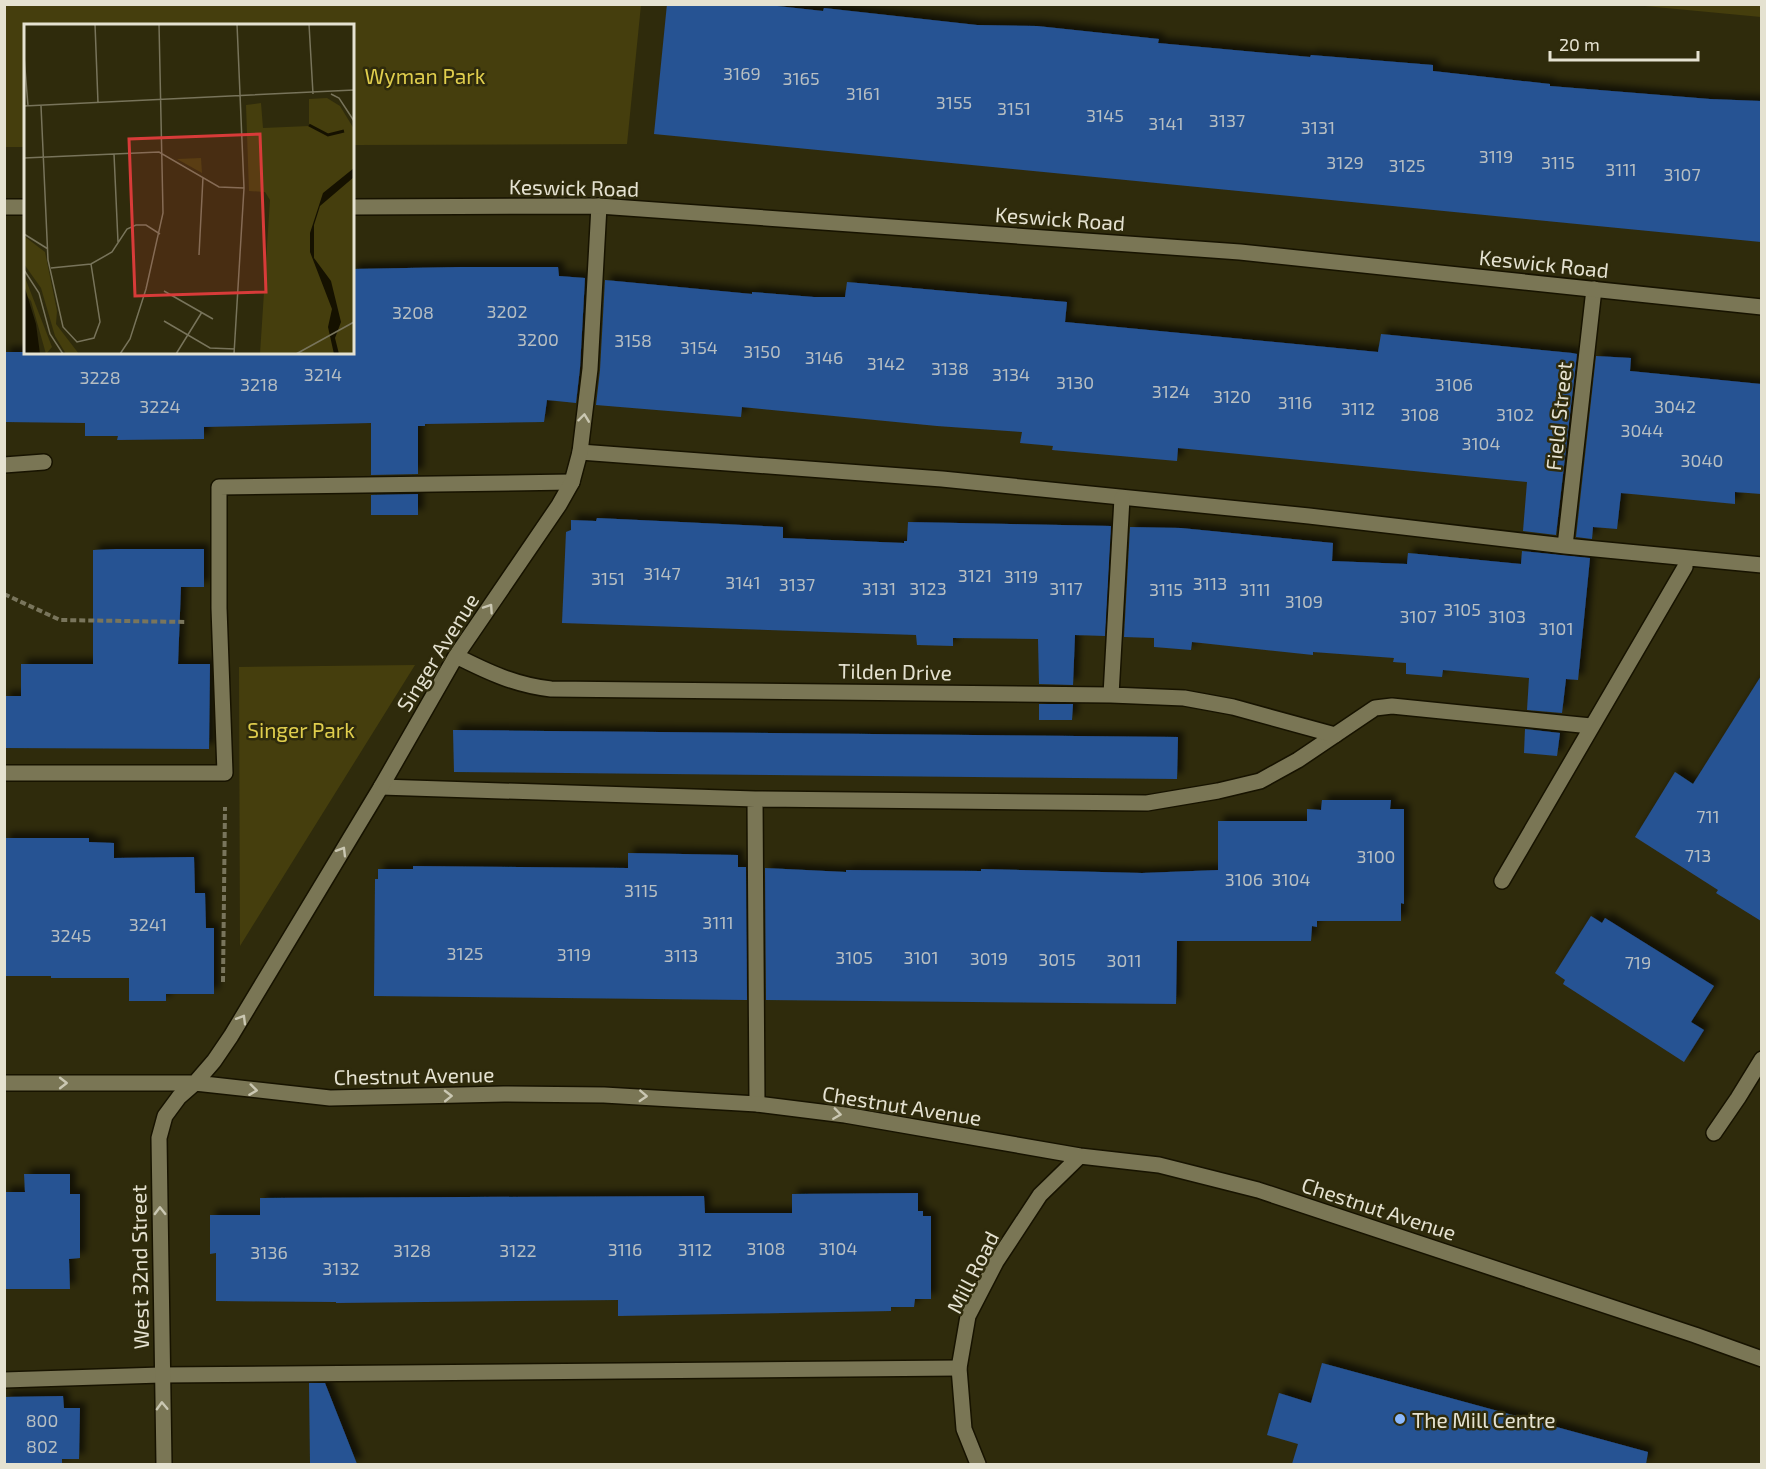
<svg xmlns="http://www.w3.org/2000/svg" width="1766" height="1469" font-family="'Exo 2',sans-serif">
<defs>
<filter id="shadow"><feDropShadow dx="5.5" dy="-5.5" stdDeviation="3" flood-color="#0009"/></filter>
</defs>
<rect width="100%" height="100%" fill="#2f2b0c"/>
<!-- green -->
<path fill="#453e0d" d="M4,5H641L627,144L353,145L352,26H26L25,147H5Z
M1634,5H1761V17Z
M415,665L240,946L239,667Z"/>
<!-- building -->
<path fill="#275293" filter="url(#shadow)" d="M667,4H759L823,11L824,8L977,25L1037,26L1159,39L1158,43L1310,57L1311,55L1433,65V71L1550,84V86L1710,99L1761,101V242L654,134Z
M460,267H558L559,276L585,278L580,368L576,403L547,400L544,422L425,424V426H418V474L371,475V423L204,427V439L117,440L118,436H85V423L4,422V352H352V269Z
M605,280L752,294V292L814,297H845L847,282L1067,302L1065,322L1378,352L1381,334L1572,353L1577,354L1556,535L1523,531L1527,482L1178,448L1177,461L1052,450L1053,446L1020,443L1022,432L937,426L742,407L741,417L596,405L600,370Z
M1596,356L1631,358L1630,371L1761,384V494L1735,492V504L1621,493L1617,529L1593,527L1592,539L1576,537Z
M418,494V515H371V495Z
M597,518L783,527V538L904,543V541H907L908,522L1111,526L1105,636L1075,635L1073,685L1039,684L1038,639L953,638V646L917,645L916,635L562,623L566,532L571,530V520L596,521Z
M1130,527L1181,528L1333,543L1332,561L1407,564L1408,553L1521,564L1522,551L1590,558L1578,680L1566,679L1562,713L1527,710L1529,678L1443,670L1442,677L1406,674V663L1393,662L1394,658L1313,652V655L1192,642L1191,650L1154,647V638L1124,637Z
M116,549H204V587H181L178,664H210L209,749L4,748V696H21V664H93V550Z
M1761,676V921L1716,893L1718,890L1635,837L1675,772L1693,784Z
M1039,704H1073L1072,720H1039Z
M1525,729L1560,733L1557,756L1524,753Z
M453,730L1178,737L1177,779L454,772Z
M1322,800H1391L1390,809H1404V904L1401,903V921H1317V927L1312,926L1311,941H1177L1176,1004L766,1000L765,868L846,872V870L981,871V869L1142,873L1218,870V821H1307V809L1321,810Z
M4,838H89V842L114,843V858L194,857L195,893H205L206,928H214V994H166V1001H129V978H51V976H4Z
M628,853L738,855V867H746L747,1000L374,996L375,879H378V869H413V866L628,868Z
M1591,916L1602,923L1605,918L1714,986L1691,1022L1704,1030L1684,1062L1563,984L1565,980L1555,973Z
M24,1174H70V1194H80V1258L69,1259L70,1289H4V1192H25Z
M918,1193V1211H923V1216H931V1299H915L914,1307H891V1311L618,1316V1300L336,1303V1302L216,1301V1253L210,1254V1215H260V1198L704,1196L705,1213H792V1194Z
M1322,1363L1648,1452L1646,1464H1292L1298,1444L1267,1435L1279,1393L1311,1403Z
M309,1383H325L357,1464H310Z
M63,1396L64,1408H80L79,1459H62V1464H4V1397Z"/>
<g fill="none" stroke-linecap="round" stroke-linejoin="round">
<defs>
<path id="service" d="M580,452L942,479L1309,516L1565,546L1762,565
M4,465L44,462
M1565,546L1594,289
M4,773H225L219,608V487L572,482
M381,787L755,799L1147,803L1218,791L1260,781L1298,760L1375,708L1392,706L1591,726
M755,799L757,1104
M1502,881L1685,567
M4,1380L161,1375L959,1368"/>
<path id="minor" d="M456,656C488,672 515,685 551,689L1111,695L1184,698L1233,707L1335,735
M1111,695L1122,498
M4,1083H195L330,1098L504,1094L604,1095L757,1104L845,1115L1080,1156L1159,1165L1258,1190L1695,1335L1762,1359
M1714,1133L1738,1098L1762,1059
M164,1464L159,1138L165,1116L179,1097L195,1083L214,1061L231,1036L381,787L456,656L559,505L572,482L580,452L590,369L599,206
M978,1464L964,1429L959,1368L968,1316L996,1262L1040,1195L1080,1156"/>
<path id="tertiary" d="M4,207H26
M352,207L599,206L1240,252L1762,307"/>
</defs>
<!-- service casing -->
<use href="#service" stroke="#171300" stroke-width="18"/>
<!-- minor casing -->
<use href="#minor" stroke="#171300" stroke-width="18"/>
<!-- tertiary casing -->
<use href="#tertiary" stroke="#171300" stroke-width="18"/>
<!-- path -->
<path stroke="#79755c" stroke-width="4" stroke-dasharray="6 3" stroke-linecap="butt" d="M4,594L60,620L187,622
M223,982L225,807"/>
<!-- service -->
<use href="#service" stroke="#7a7655" stroke-width="15"/>
<!-- minor -->
<use href="#minor" stroke="#7a7655" stroke-width="15"/>
<!-- tertiary -->
<use href="#tertiary" stroke="#7a7655" stroke-width="15"/>
</g>
<!-- one-way arrows -->
<defs><path id="oneway-chevron" d="M-2-3.5L2.5 0L-2 3.5" fill="none" stroke-width="1.6" stroke-linecap="round" stroke-linejoin="round" transform="scale(1.5)"/></defs>
<g stroke="#cac7b2">
<use href="#oneway-chevron" transform="translate(584 418) rotate(-83)"/>
<use href="#oneway-chevron" transform="translate(489 608) rotate(-56)"/>
<use href="#oneway-chevron" transform="translate(342 851) rotate(-59)"/>
<use href="#oneway-chevron" transform="translate(242 1019) rotate(-59)"/>
<use href="#oneway-chevron" transform="translate(63 1083)"/>
<use href="#oneway-chevron" transform="translate(253 1090) rotate(7)"/>
<use href="#oneway-chevron" transform="translate(448 1096) rotate(-1)"/>
<use href="#oneway-chevron" transform="translate(643 1096) rotate(3)"/>
<use href="#oneway-chevron" transform="translate(837 1114) rotate(8)"/>
<use href="#oneway-chevron" transform="translate(160 1211) rotate(-91)"/>
<use href="#oneway-chevron" transform="translate(162 1406) rotate(-92)"/>
</g>
<!-- markers -->
<circle fill="#8cb9fc" stroke="#2f2b0c" stroke-width="2" cx="1400" cy="1419" r="6"/>
<g text-anchor="middle" dominant-baseline="central" stroke-width="5" stroke-linejoin="round" paint-order="stroke">
<!-- number labels -->
<g font-size="18" fill="#b6bec2">
<text x="742" y="73">3169</text>
<text x="801" y="78">3165</text>
<text x="863" y="93">3161</text>
<text x="954" y="102">3155</text>
<text x="1014" y="108">3151</text>
<text x="1105" y="115">3145</text>
<text x="1227" y="120">3137</text>
<text x="1166" y="123">3141</text>
<text x="1318" y="127">3131</text>
<text x="1496" y="156">3119</text>
<text x="1345" y="162">3129</text>
<text x="1558" y="162">3115</text>
<text x="1407" y="165">3125</text>
<text x="1621" y="169">3111</text>
<text x="1682" y="174">3107</text>
<text x="507" y="311">3202</text>
<text x="413" y="312">3208</text>
<text x="538" y="339">3200</text>
<text x="633" y="340">3158</text>
<text x="699" y="347">3154</text>
<text x="762" y="351">3150</text>
<text x="824" y="357">3146</text>
<text x="886" y="363">3142</text>
<text x="950" y="368">3138</text>
<text x="323" y="374">3214</text>
<text x="1011" y="374">3134</text>
<text x="100" y="377">3228</text>
<text x="1075" y="382">3130</text>
<text x="259" y="384">3218</text>
<text x="1454" y="384">3106</text>
<text x="1171" y="391">3124</text>
<text x="1232" y="396">3120</text>
<text x="1295" y="402">3116</text>
<text x="160" y="406">3224</text>
<text x="1675" y="406">3042</text>
<text x="1358" y="408">3112</text>
<text x="1420" y="414">3108</text>
<text x="1515" y="414">3102</text>
<text x="1642" y="430">3044</text>
<text x="1481" y="443">3104</text>
<text x="1702" y="460">3040</text>
<text x="662" y="573">3147</text>
<text x="975" y="575">3121</text>
<text x="1021" y="576">3119</text>
<text x="608" y="578">3151</text>
<text x="743" y="582">3141</text>
<text x="1210" y="583">3113</text>
<text x="797" y="584">3137</text>
<text x="879" y="588">3131</text>
<text x="928" y="588">3123</text>
<text x="1066" y="588">3117</text>
<text x="1166" y="589">3115</text>
<text x="1255" y="589">3111</text>
<text x="1304" y="601">3109</text>
<text x="1462" y="609">3105</text>
<text x="1418" y="616">3107</text>
<text x="1507" y="616">3103</text>
<text x="1556" y="628">3101</text>
<text x="1708" y="816">711</text>
<text x="1698" y="855">713</text>
<text x="1376" y="856">3100</text>
<text x="1244" y="879">3106</text>
<text x="1291" y="879">3104</text>
<text x="641" y="890">3115</text>
<text x="718" y="922">3111</text>
<text x="148" y="924">3241</text>
<text x="71" y="935">3245</text>
<text x="465" y="953">3125</text>
<text x="574" y="954">3119</text>
<text x="681" y="955">3113</text>
<text x="854" y="957">3105</text>
<text x="921" y="957">3101</text>
<text x="989" y="958">3019</text>
<text x="1057" y="959">3015</text>
<text x="1124" y="960">3011</text>
<text x="1638" y="962">719</text>
<text x="766" y="1248">3108</text>
<text x="838" y="1248">3104</text>
<text x="625" y="1249">3116</text>
<text x="695" y="1249">3112</text>
<text x="412" y="1250">3128</text>
<text x="518" y="1250">3122</text>
<text x="269" y="1252">3136</text>
<text x="341" y="1268">3132</text>
<text x="42" y="1420">800</text>
<text x="42" y="1446">802</text>
</g>
<!-- park labels -->
<g font-size="21" fill="#e0ce4d" stroke="#2f2b0c">
<text x="425" y="75">Wyman Park</text>
<text x="301" y="729">Singer Park</text>
</g>
<!-- street labels -->
<g font-size="21" fill="#e5e2d1" stroke="#2f2b0c">
<text transform="translate(574 187) rotate(1)">Keswick Road</text>
<text transform="translate(1060 218) rotate(4)">Keswick Road</text>
<text transform="translate(1544 263) rotate(6)">Keswick Road</text>
<text transform="translate(1558 416) rotate(-84)">Field Street</text>
<text transform="translate(437 652) rotate(-58)">Singer Avenue</text>
<text transform="translate(895 671) rotate(1)">Tilden Drive</text>
<text transform="translate(414 1075) rotate(-1)">Chestnut Avenue</text>
<text transform="translate(902 1105) rotate(9)">Chestnut Avenue</text>
<text transform="translate(1379 1208) rotate(18)">Chestnut Avenue</text>
<text transform="translate(139 1267) rotate(-91)">West 32nd Street</text>
<text transform="translate(972 1272) rotate(-63)">Mill Road</text>
</g>
<!-- poi labels -->
<g font-size="21" fill="#e5e2d1" stroke="#2f2b0c" text-anchor="start">
<text x="1412" y="1419">The Mill Centre</text>
</g>
</g>
<!-- overview -->
<g transform="translate(24 24)">
<rect width="330" height="330" fill="#2f2b0c"/>
<path d="M303,74L316,82L330,105V330H236L246,176L241,168L225,167L222,81L237,79L239,104L285,102V75ZM177,134L178,149L153,135ZM0,212L21,228L33,287L32,300L55,330H42L31,312L17,264L0,240ZM0,251L28,323L22,330L7,277L0,269Z" fill="#453e0d"/>
<path d="M330,144V153L296,182L290,201V234L307,257L317,298L311,314L315,330H310L304,303L308,285L286,228V209L299,169ZM0,261L12,300L16,330H0Z" fill="#151100"/>
<path fill="none" stroke="#151100" stroke-width="3" d="M285,101L304,111L320,107"/>
<path fill="none" stroke="#78745b" stroke-width="1.5" d="M71,0L74,79M285,0L289,70M0,32L4,82M307,70L315,74L330,97M0,82L330,66M17,82L24,236L39,303L53,318L70,314L76,298L67,240M90,130L94,218M0,134L135,128L195,163L220,164M0,210L24,225M175,231L179,153M27,244L67,240L88,228L103,205L112,201H122L136,210M0,246L15,269L26,310L39,330M140,267L189,295M140,297L186,324L211,325M96,330L106,315L122,265L139,189L135,0M152,330L178,288M210,330L220,164L213,0M272,330L330,298"/>
<path fill="#d83b39" fill-opacity="0.15" stroke="#d83b39" stroke-width="3" d="M236,110L242,268L111,272L105,115Z"/>
<rect width="330" height="330" fill="none" stroke="#e5e2d1" stroke-width="3"/>
</g>
<!-- border -->
<rect width="1766" height="1469" fill="none" stroke="#e5e2d1" stroke-width="12"/>
<!-- scale -->
<path d="M1550 51v9h148v-9" fill="none" stroke="#e5e2d1" stroke-width="3"/>
<text x="1559" y="51" font-size="18" fill="#e5e2d1" stroke="#2f2b0c" stroke-width="4.5" paint-order="stroke">20 m</text>
</svg>
